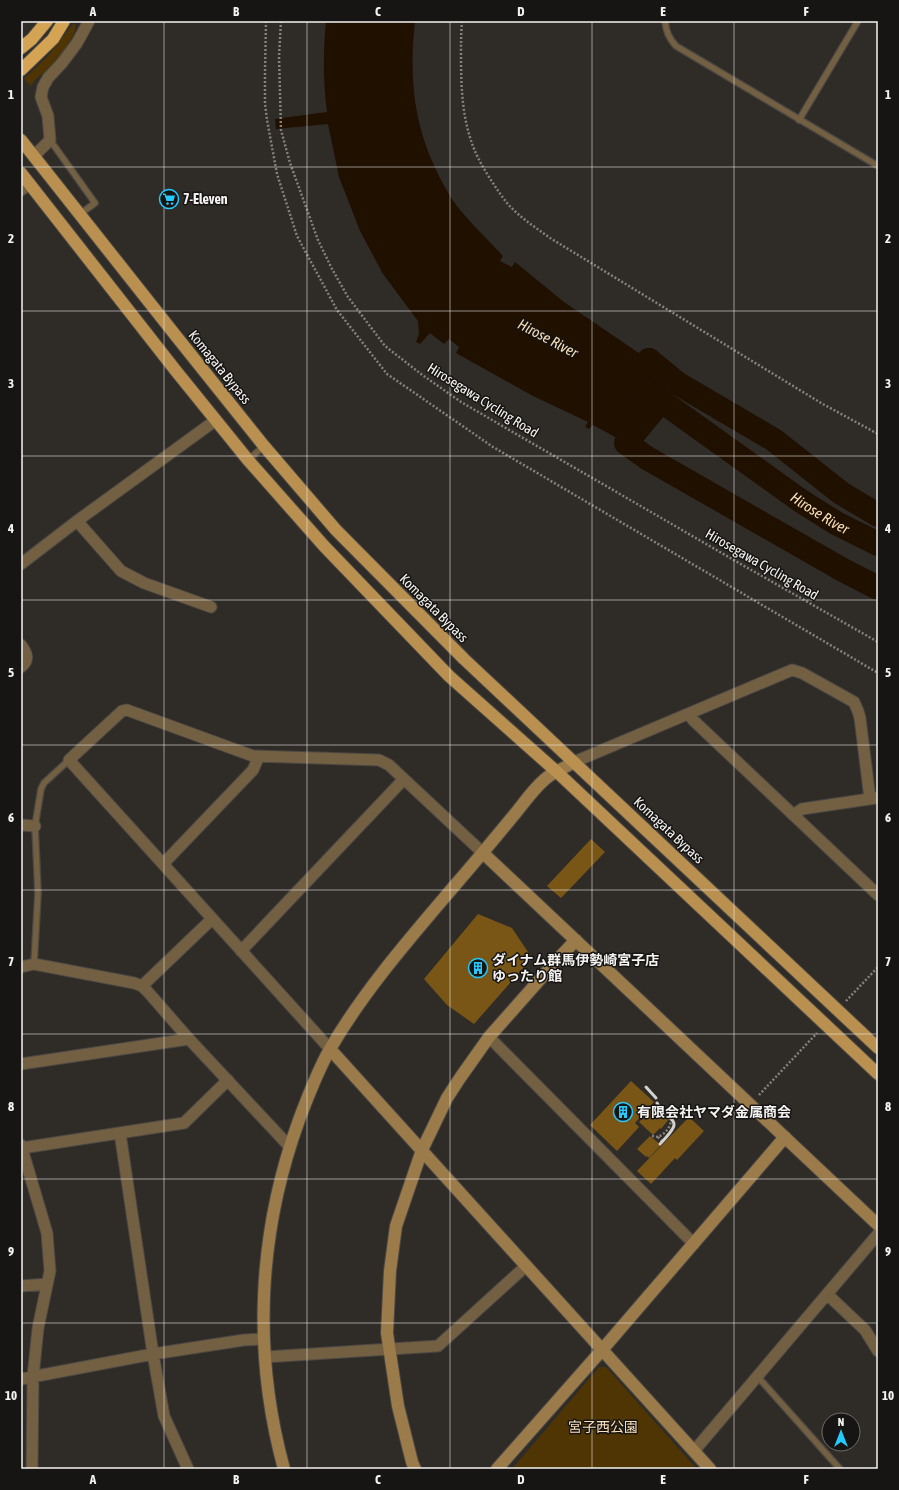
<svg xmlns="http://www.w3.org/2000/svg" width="899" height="1490" font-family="'Asap Condensed','Noto Sans JP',sans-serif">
<rect width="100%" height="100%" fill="#2f2c28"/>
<!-- green -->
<path fill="#4f3504" d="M73,24H75C79,34 58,58 51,66C44,73 36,77 31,86L24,79L48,56Z
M599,1367H606L697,1469H512Z"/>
<!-- water -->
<path fill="#1f1000" d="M326,21H415C408,85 415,137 449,194C461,215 486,237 503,256L500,261L512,267L515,262L564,302L649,360L656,407L626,443L593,425L589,429L585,427L588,422L531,395L456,353L459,347L449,339L444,344L430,333L420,344L416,342L419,334L418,321L383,274L360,231L339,177L328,124L276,129L275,119L327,112C323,81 323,52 326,21Z"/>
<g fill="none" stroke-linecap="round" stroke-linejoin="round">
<!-- river -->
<g stroke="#1f1000" stroke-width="24">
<path d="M649,360L656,407L626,443L647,458L843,570L878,588"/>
<path d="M649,360L677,383L774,440L841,493L878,515"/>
<path id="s1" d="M626,379L646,390L801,501L836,523L878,544"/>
</g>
</g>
<!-- building -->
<path fill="#7a5616" d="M591,839L605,852L561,898L547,886Z
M478,914L512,928L532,958L474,1024L447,1005L424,979Z
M631,1081L654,1102L635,1123L639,1127L617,1151L590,1125Z
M654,1105L669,1119L661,1129L660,1128L653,1135L639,1122Z
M689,1117L704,1131L677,1160L675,1158L651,1184L637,1171Z
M650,1136L661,1145L649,1158L647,1156L646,1157L637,1149Z"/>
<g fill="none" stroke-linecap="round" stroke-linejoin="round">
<defs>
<path id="lane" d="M665,21C666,32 669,38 676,46L878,166
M799,120L858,21
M50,140L95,203L80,214
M248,460L264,446
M34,964L38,893L35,826L41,789L44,783L69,760
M757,1376L840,1469"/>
<path id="street" d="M34,156L50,140L48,116L41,97L43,87L48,78L62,63L77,43L89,21
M21,190L30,184
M77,521L121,571L144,583L211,607
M21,564L77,521L216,420
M21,645C27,653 30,660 21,667
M689,714L693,720L878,895
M574,762L792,670L802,673L854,702L858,711L860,718L870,799
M793,815L802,809L876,798
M21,825L35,826
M163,864L253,770L259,756
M241,951L404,779
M21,967L34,964L134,983L142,986L148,992L189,1039L289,1146
M142,986L212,919
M489,1037L694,1244
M330,1049L69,760L122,711L127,710L253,756L379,760L389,765L483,853
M21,1064L189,1039
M120,1133L153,1354L164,1416L188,1469
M21,1145L47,1233L50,1271L38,1328L33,1377L32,1469
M22,1148L184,1123L228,1080
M21,1286L47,1284
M827,1294L865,1330L878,1351
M265,1357L438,1346L526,1266
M21,1379L153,1354L244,1340L263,1339
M694,1451L878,1234"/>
<path id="secondary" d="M483,853L878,1225
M330,1049L710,1469
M284,1469C252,1352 258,1233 299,1120C308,1096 317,1072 330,1049C365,989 411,937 456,884C476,861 495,838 514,815C525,802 535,786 549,776C557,771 566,767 574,762
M415,1469L412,1462L398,1406L387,1333L390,1271L396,1226L422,1150L447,1098L460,1078L489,1037L558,959L576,940
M497,1469L602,1350L785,1137"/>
<path id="primary" d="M21,140L176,336L264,446L336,530L464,659L878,1048
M21,173L176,371L248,460L324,546L449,676L557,772L878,1074"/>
<path id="highway" d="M21,48L32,39L47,21
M21,70L53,39L64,21"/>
</defs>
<!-- lane casing -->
<use href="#lane" stroke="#4b4844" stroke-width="8"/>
<!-- street casing -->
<use href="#street" stroke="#4b4844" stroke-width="13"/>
<!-- secondary casing -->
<use href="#secondary" stroke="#4b4844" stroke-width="14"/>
<!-- primary casing -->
<use href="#primary" stroke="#4b4844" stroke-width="14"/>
<!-- highway casing -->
<use href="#highway" stroke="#4b4844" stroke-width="14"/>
<!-- path -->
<path stroke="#84817e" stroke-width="2.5" stroke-dasharray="2 2" stroke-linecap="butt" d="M266,21L265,73V104L267,120L277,174L297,236L337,310L387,374L493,447L878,673
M281,21L279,56L281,130L290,163L318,240L332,269L348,297L385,346L421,374L461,402L739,563L878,642
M462,21C461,32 461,43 461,55C461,87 462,121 475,151C481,166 497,190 507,203C519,217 535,227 550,238L821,403L878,434
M846,1001L878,967
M759,1095L817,1033
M652,1136L658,1137C665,1134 671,1127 671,1119
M658,1137L663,1142"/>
<!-- lane -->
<use href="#lane" stroke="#735f42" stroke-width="5.5"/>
<!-- street -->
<use href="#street" stroke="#735f42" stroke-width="11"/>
<!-- secondary -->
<use href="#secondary" stroke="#9b7b4a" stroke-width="12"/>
<!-- primary -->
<use href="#primary" stroke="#b99050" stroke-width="12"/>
<!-- highway -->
<use href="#highway" stroke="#d4a354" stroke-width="12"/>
<!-- rail -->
<path stroke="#d3d1ce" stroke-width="3" d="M646,1087L656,1098
M657,1103C669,1125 687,1116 660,1144"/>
</g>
<!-- grid -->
<path fill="none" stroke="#f5f3f1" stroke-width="1" stroke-opacity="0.55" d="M164,21V1469M307,21V1469M450,21V1469M592,21V1469M734,21V1469M21,167H878M21,311H878M21,456H878M21,600H878M21,745H878M21,890H878M21,1034H878M21,1179H878M21,1323H878"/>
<!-- icons -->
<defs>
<symbol id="supermarket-ring" viewBox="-11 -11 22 22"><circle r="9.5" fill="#161513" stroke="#25c9fe" stroke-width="1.5"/><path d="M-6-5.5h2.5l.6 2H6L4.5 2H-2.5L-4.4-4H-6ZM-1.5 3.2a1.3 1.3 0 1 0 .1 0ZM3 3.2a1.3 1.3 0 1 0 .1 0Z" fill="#25c9fe"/></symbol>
<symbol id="building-ring" viewBox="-11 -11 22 22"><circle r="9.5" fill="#161513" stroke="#25c9fe" stroke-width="1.5"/><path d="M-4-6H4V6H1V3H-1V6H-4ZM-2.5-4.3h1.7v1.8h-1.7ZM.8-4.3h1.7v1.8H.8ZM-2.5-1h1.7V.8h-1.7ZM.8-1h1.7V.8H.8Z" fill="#25c9fe"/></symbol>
</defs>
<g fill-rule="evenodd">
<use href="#supermarket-ring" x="158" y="188" width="22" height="22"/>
<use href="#building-ring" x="467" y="957" width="22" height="22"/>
<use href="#building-ring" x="612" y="1101" width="22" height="22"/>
</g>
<g text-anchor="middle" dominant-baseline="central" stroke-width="3" stroke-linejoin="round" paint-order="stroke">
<!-- poi labels -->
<g font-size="14" font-weight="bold" fill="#f5f3f1" stroke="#161513" text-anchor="start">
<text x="183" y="199">7-Eleven</text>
<text x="492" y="960">ダイナム群馬伊勢崎宮子店<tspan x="492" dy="16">ゆったり館</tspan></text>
<text x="637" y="1112">有限会社ヤマダ金属商会</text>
</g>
<!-- street labels -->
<g font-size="14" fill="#f5f3f1" stroke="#161513">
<text transform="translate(220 367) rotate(51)">Komagata Bypass</text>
<text transform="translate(483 400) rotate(32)">Hirosegawa Cycling Road</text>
<text transform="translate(762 564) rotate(30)">Hirosegawa Cycling Road</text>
<text transform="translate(434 608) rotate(45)">Komagata Bypass</text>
<text transform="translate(669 830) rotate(43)">Komagata Bypass</text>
</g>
<!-- park labels -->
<g font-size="14" fill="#fae0ba" stroke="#161513">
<text x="603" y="1427">宮子西公園</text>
</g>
<!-- water labels -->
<g font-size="15" font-style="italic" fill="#f9dfb9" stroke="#161513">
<text transform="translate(548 338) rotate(28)">Hirose River</text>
<text stroke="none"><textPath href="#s1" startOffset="236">Hirose River</textPath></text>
</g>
</g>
<!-- border -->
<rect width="899" height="1490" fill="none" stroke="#161513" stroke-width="44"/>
<!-- north arrow -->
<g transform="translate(841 1432)"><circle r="19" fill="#161513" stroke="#6f6e6c"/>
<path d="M0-3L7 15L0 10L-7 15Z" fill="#25c9fe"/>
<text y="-6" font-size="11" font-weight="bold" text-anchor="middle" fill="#f5f3f1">N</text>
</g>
<rect x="22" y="22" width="855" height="1446" fill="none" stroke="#f5f3f1" stroke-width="1.5"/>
<g font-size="13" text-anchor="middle" font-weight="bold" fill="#f5f3f1">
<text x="93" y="16">A</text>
<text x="236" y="16">B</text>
<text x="378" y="16">C</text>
<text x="521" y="16">D</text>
<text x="663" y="16">E</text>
<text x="806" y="16">F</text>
<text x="11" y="99">1</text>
<text x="888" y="99">1</text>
<text x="11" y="243">2</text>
<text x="888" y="243">2</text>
<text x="11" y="388">3</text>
<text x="888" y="388">3</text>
<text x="11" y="533">4</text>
<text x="888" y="533">4</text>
<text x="11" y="677">5</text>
<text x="888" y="677">5</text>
<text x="11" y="822">6</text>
<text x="888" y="822">6</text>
<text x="11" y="966">7</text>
<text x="888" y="966">7</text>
<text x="11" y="1111">8</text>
<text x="888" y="1111">8</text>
<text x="11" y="1256">9</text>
<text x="888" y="1256">9</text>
<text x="11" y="1400">10</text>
<text x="888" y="1400">10</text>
<text x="93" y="1484">A</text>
<text x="236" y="1484">B</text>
<text x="378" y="1484">C</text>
<text x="521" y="1484">D</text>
<text x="663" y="1484">E</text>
<text x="806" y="1484">F</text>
</g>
</svg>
